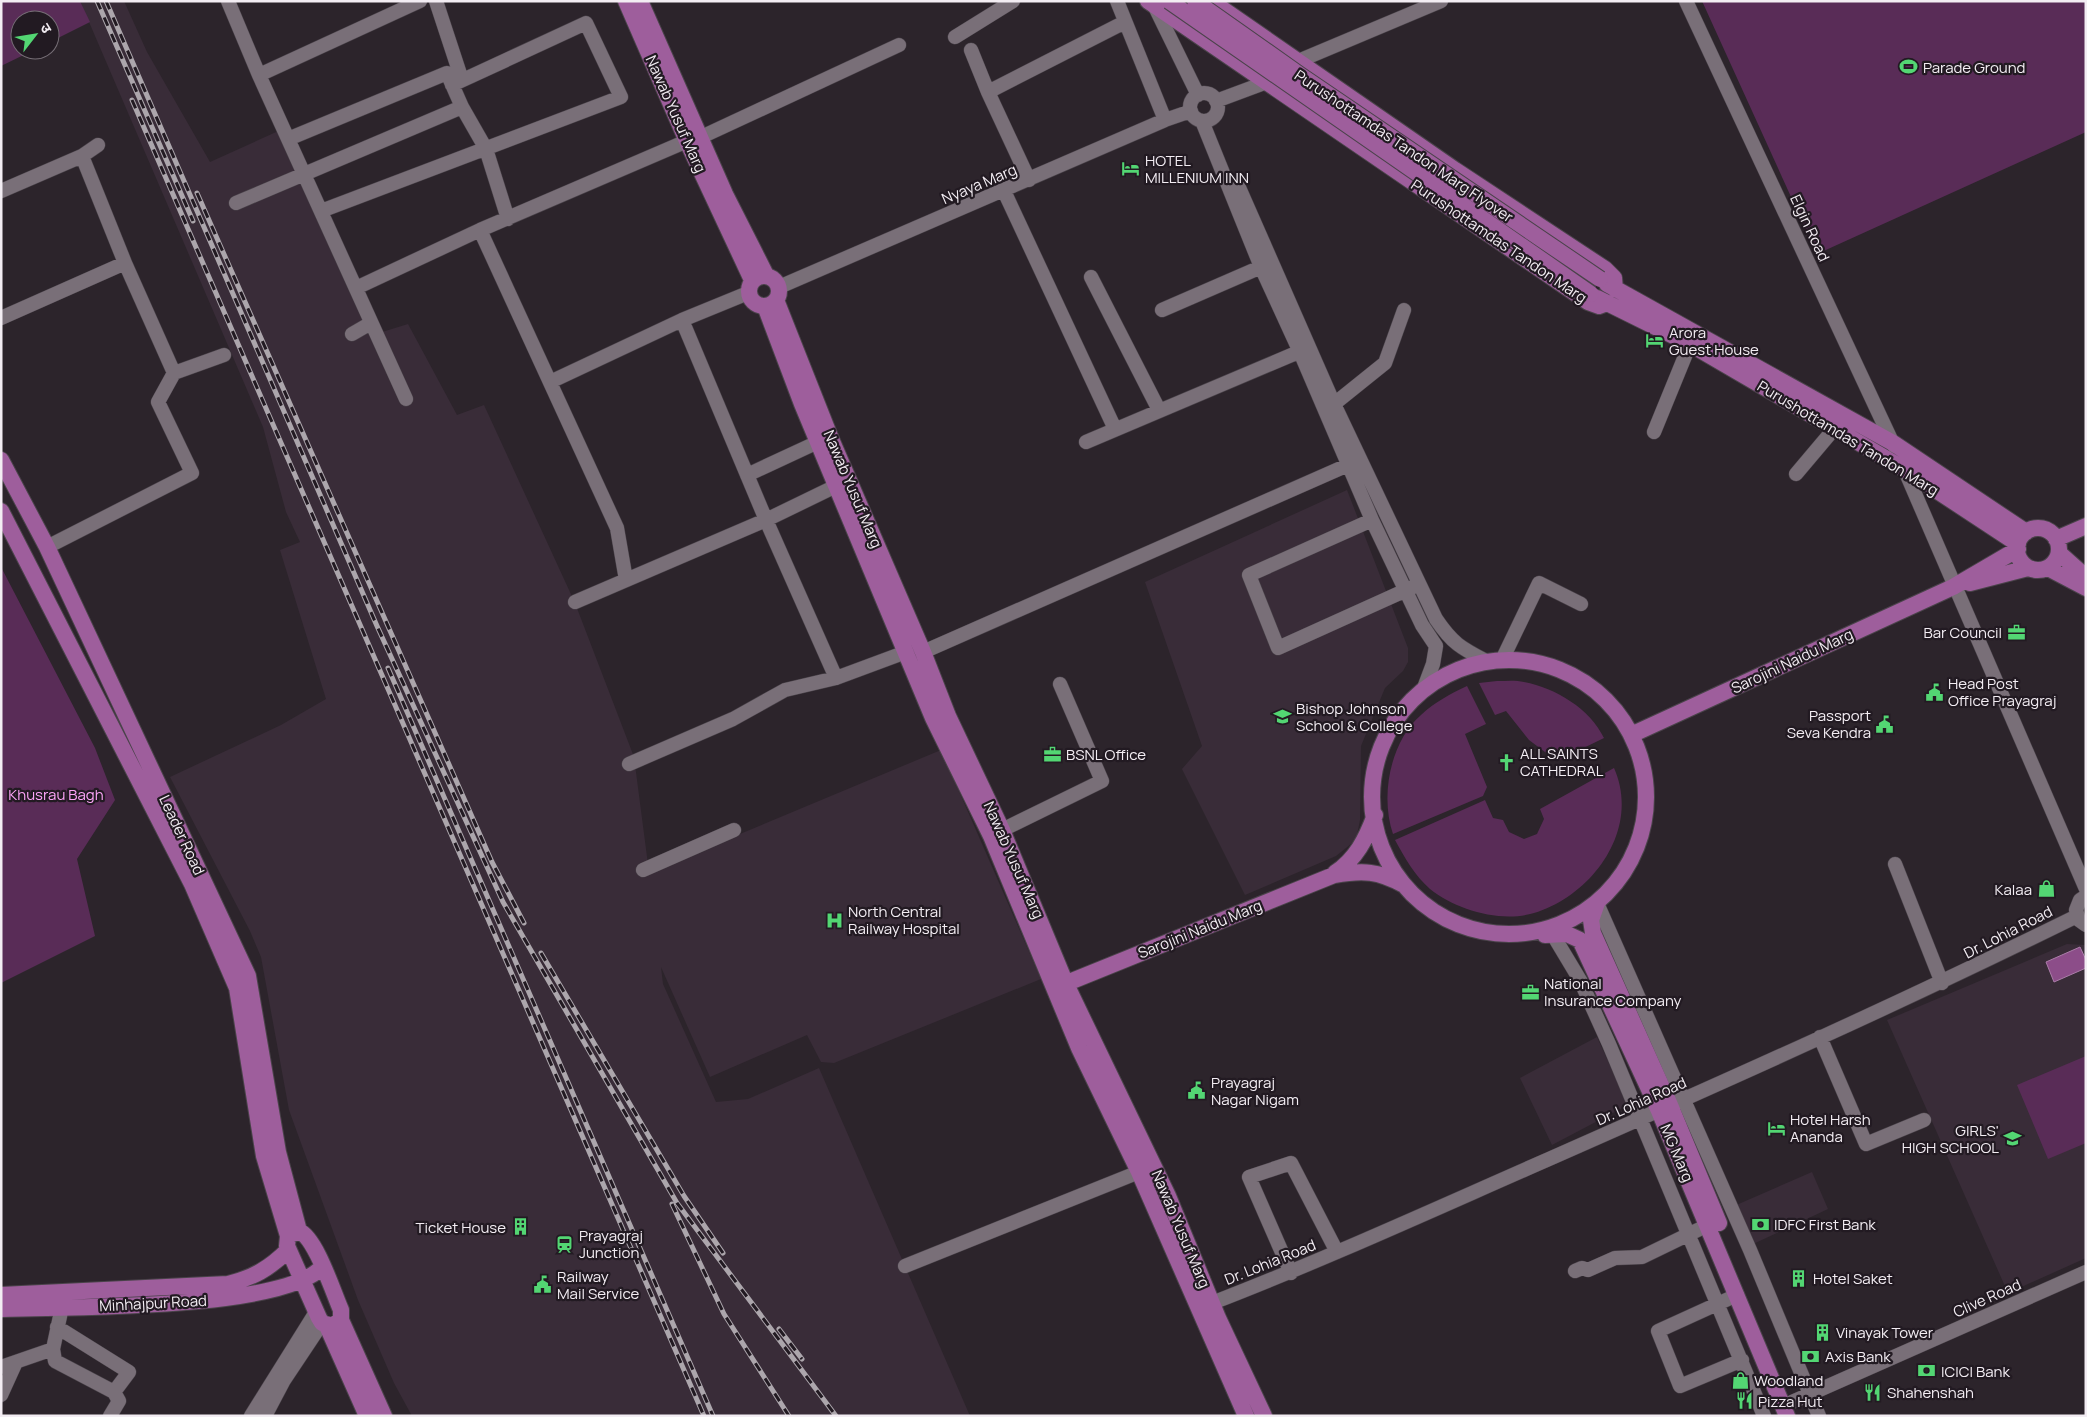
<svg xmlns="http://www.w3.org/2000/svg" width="2087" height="1417" font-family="Manrope,'Noto Sans Devanagari',sans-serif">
<rect width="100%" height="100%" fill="#2c242b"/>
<!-- built -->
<path fill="#392c38" d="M80,1H124L147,52L210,162L285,128L379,333L408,324L457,415L484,405L575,603L634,757L649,872L941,750L1041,979L834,1063L821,1062L807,1035L710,1077L661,967L663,984L716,1102L748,1099L819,1068L970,1416H412L394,1383L358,1300L289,1110L261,957L250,931L170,777L281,725L326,699L280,550L300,542L286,512L263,427Z
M1347,490L1408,648V662L1403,671L1385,688L1361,746L1360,820L1356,840L1336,856L1245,895L1182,769L1202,746L1145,582Z
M2067,944L2086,945V1258L2008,1293L1887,1020Z
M1597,1037L1628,1105L1552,1145L1520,1078Z
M1812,1172L1828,1209L1751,1245L1734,1206Z"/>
<!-- green -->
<path fill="#592c57" d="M1,1H80L90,22L50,42V20H20V50H34L1,66Z
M1702,1H2086V132L1817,254Z
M1,567L95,748L115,800L77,859L95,936L1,983Z
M1497,681C1506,681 1516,680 1524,682C1556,688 1590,709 1604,738L1557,761L1529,740L1506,711L1495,715L1479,683Z
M1467,686L1486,724L1465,734L1487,787L1483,796L1393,834C1380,796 1390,742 1421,715C1435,702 1450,694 1467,686Z
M1614,768C1641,829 1593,895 1534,913C1501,923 1456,910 1430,889C1414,875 1405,858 1395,840L1485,800L1493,818L1503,820L1509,832L1524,839L1537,834L1544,819L1540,809Z
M2086,1056V1143L2048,1159L2017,1085Z"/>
<!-- water -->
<path fill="#8c4d89" stroke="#ab7da9" d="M2080,947L2086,960V968L2054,982L2046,962Z"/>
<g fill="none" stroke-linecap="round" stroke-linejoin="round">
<defs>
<path id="minor" d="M228,1L259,75L406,399
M436,1L462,80
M1117,1L1165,120
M1686,1L1894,446
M1154,5L1198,95
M955,37L1013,1
M971,50L988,92L1029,180
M259,75L420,1
M988,92L1125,22
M1190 107a14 14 0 1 1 28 0a14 14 0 1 1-28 0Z
M1216,101L1267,82L1296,62L1441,1
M1202,121L1261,267L1300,352L1372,520L1422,625L1436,646L1433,664L1424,688
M699,138L899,45
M288,139L447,73L462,107L486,149L508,219
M82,156L125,263L174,373
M1237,183L1334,404L1436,619C1452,643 1461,648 1486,661
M1,191L82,156L98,145
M1004,191L1115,429
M236,203L462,107
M321,211L621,97L586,23L452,85
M480,230L617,528L626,580
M1091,277L1159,410
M779,287L1165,120L1191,111
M356,288L480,230L687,141
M1162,310L1261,267
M1,318L125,263
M682,320L766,520L836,678
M352,334L371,323
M550,382L682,320L748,293
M1334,404L1385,363L1404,310
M1654,432L1690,344
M1086,442L1308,348
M1903,466L2086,889
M1796,474L1834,429
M747,475L818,442
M1372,520L1249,575L1278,648L1413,587
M47,547L192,473L158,402L174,373L224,355
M575,602L766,520L836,486
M923,652L1357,461
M1502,660L1539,583L1581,604
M629,764L733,719L785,690L836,678L906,652
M1002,830L1102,781L1060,684
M1895,864L1942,983
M643,870L734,830
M2086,896L2080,900L2076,910L2079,920L2086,925
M1597,903L1750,1250L1819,1416
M1553,935L1580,980L1609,1044L1764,1416
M1820,1037L1866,1144L1924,1120
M905,1266L1139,1172
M1575,1271L1582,1268L1588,1270L1615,1258L1642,1257L1708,1225
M1291,1273L1249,1177L1291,1163L1337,1252
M1737,1295L1658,1331L1680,1386L1742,1360
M1212,1303C1326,1259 1437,1208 1549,1159C1726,1081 1903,1002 2077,916
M62,1307L53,1349L55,1361L114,1392
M57,1327L129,1372L114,1392L119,1401L110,1416
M1,1367L53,1349
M1,1395L16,1362
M1792,1402L2086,1272
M251,1416L316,1312
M265,1416L284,1380L322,1323"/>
<path id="major" d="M626,1L687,141L752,280
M640,1L725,194L766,275
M1148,1L1588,302L1599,306L1607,303
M1211,1L1455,170L1605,269L1614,278L1615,289
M749 291a15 15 0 1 1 30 0a15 15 0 1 1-30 0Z
M1607,284L1893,443L2026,532
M1597,298L1690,344L1904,469L2018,544
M776,300L831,439L923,652L948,716L1002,830L1066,984L1168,1196L1218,1318L1264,1416
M765,306L802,404L933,718L991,836L1079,1048L1139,1172L1246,1416
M1,460L47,547L248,976L278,1152L299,1231
M1,511L192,884L237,988L264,1156L288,1236
M2017 549a21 21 0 1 1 42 0a21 21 0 1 1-42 0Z
M2056,539L2086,526
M2059,553L2086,577
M2048,568L2086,588
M1970,583L2028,568
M1372 797a137 137 0 1 1 274 0a137 137 0 1 1-274 0Z
M1631,735L1953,587L2018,549
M1335,873C1356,859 1366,839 1375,815
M1597,903L1591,920L1593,933L1670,1105L1719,1223
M1545,935L1567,934L1580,940L1659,1111L1787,1416
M1057,987L1334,875C1364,870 1378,871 1404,885
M299,1231C316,1238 333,1292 341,1310V1320L332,1326L322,1323L319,1318L287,1246L288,1236Z
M1,1295L228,1284C253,1278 270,1268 288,1250
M1,1309C65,1307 283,1310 322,1267
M341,1320L384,1416
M327,1326L367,1416"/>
</defs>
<!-- minor casing -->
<use href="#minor" stroke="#4a434a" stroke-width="15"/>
<!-- major casing -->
<use href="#major" stroke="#4a434a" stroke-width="18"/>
<!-- minor -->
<use href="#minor" stroke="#796f78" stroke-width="14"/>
<!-- major -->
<use href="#major" stroke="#9e5e9c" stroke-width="16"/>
<defs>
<path id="rail" d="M97,1L193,221
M106,1L377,626L503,902L677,1203L836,1416
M132,100L704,1416
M197,193L492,862L524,923
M388,668L713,1416
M541,953L684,1196L723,1253
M672,1204L724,1314L789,1416
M779,1329L802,1359"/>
</defs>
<!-- rail casing -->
<use href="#rail" stroke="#aca6ac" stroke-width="5"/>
<!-- rail -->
<use href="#rail" stroke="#221a22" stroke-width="3" stroke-dasharray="9" stroke-linecap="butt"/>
<defs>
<path id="major-bridge" d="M1169,1L1591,294
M1195,1L1300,75L1600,279"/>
</defs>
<!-- major-bridge casing -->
<use href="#major-bridge" stroke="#4a434a" stroke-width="18" stroke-linecap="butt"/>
<!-- major-bridge -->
<use href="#major-bridge" stroke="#9e5e9c" stroke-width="16"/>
</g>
<!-- icons -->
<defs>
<symbol id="stadium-bare" viewBox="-9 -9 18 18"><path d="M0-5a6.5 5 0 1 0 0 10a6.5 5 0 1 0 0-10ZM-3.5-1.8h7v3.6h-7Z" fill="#53d673" stroke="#221a22" stroke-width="2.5" paint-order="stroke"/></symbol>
<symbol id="hotel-bare" viewBox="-9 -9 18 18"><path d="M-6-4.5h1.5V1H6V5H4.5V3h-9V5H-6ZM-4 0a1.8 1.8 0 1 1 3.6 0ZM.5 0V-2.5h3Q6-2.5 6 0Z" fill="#53d673" stroke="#221a22" stroke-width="2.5" paint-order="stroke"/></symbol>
<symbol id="office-bare" viewBox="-9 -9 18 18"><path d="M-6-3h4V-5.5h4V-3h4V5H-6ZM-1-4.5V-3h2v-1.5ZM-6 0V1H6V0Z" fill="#53d673" stroke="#221a22" stroke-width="2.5" paint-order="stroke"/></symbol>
<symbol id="civic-bare" viewBox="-9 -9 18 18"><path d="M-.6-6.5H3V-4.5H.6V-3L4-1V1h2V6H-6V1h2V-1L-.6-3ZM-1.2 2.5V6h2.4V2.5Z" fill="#53d673" stroke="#221a22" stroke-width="2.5" paint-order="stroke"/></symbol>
<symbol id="school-bare" viewBox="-9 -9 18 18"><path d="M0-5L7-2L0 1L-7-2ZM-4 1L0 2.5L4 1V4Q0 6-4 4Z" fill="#53d673" stroke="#221a22" stroke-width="2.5" paint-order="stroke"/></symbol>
<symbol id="church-bare" viewBox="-9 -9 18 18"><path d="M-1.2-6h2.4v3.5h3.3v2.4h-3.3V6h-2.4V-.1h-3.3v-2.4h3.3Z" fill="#53d673" stroke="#221a22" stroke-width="2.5" paint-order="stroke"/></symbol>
<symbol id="shop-bare" viewBox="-9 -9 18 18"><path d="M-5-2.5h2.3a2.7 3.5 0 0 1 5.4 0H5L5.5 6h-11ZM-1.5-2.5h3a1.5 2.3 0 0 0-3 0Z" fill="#53d673" stroke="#221a22" stroke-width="2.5" paint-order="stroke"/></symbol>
<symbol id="hospital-bare" viewBox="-9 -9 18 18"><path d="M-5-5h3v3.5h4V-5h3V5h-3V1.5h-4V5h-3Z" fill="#53d673" stroke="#221a22" stroke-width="2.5" paint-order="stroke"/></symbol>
<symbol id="bank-bare" viewBox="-9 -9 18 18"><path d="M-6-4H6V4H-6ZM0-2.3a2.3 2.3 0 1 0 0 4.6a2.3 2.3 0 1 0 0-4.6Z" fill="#53d673" stroke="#221a22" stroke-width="2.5" paint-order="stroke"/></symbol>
<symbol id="building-bare" viewBox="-9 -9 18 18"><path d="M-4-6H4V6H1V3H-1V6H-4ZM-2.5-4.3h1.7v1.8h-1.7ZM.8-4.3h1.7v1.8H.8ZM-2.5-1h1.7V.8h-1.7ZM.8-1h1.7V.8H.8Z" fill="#53d673" stroke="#221a22" stroke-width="2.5" paint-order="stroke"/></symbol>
<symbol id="station-bare" viewBox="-9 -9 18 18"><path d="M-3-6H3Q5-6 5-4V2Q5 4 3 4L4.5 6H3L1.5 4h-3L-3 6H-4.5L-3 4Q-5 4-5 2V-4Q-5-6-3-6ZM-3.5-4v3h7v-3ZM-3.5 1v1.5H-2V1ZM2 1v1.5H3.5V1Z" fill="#53d673" stroke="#221a22" stroke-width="2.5" paint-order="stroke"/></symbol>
<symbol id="restaurant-bare" viewBox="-9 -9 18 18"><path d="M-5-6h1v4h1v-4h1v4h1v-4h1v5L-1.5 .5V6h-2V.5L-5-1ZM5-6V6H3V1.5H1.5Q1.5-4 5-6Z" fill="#53d673" stroke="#221a22" stroke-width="2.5" paint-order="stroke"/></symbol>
</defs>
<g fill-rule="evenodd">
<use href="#stadium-bare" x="1896" y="54" width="25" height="25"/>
<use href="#hotel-bare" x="1118" y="156" width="25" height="25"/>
<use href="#hotel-bare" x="1642" y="328" width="25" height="25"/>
<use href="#office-bare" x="2004" y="620" width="25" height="25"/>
<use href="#civic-bare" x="1922" y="680" width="25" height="25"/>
<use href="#school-bare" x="1270" y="704" width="25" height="25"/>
<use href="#civic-bare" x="1872" y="712" width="25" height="25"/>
<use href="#office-bare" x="1040" y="742" width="25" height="25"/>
<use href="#church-bare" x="1494" y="750" width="25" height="25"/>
<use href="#shop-bare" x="2034" y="876" width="25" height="25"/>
<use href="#hospital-bare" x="822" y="908" width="25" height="25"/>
<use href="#office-bare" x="1518" y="980" width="25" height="25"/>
<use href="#civic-bare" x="1184" y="1078" width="25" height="25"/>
<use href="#hotel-bare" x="1764" y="1116" width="25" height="25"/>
<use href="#school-bare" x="2000" y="1126" width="25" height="25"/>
<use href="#bank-bare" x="1748" y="1212" width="25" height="25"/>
<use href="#building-bare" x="508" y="1214" width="25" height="25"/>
<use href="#station-bare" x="552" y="1232" width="25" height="25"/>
<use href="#building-bare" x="1786" y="1266" width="25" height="25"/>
<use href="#civic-bare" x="530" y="1272" width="25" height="25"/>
<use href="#building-bare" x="1810" y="1320" width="25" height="25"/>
<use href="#bank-bare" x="1798" y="1344" width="25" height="25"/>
<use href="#bank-bare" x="1914" y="1358" width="25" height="25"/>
<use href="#shop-bare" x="1728" y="1368" width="25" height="25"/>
<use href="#restaurant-bare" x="1860" y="1380" width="25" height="25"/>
<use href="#restaurant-bare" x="1732" y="1388" width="25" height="25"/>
</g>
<g text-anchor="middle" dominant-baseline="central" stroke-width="4.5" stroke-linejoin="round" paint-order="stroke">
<!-- poi labels -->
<g font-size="15" fill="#f3edf3" stroke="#221a22" text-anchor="start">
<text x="1923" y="67">Parade Ground</text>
<text x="1145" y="160">HOTEL<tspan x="1145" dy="17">MILLENIUM INN</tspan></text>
<text x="1669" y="332">Arora<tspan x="1669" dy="17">Guest House</tspan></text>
<text x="2002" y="632" text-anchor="end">Bar Council</text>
<text x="1948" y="683">Head Post<tspan x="1948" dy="17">Office Prayagraj</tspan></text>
<text x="1296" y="708">Bishop Johnson<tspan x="1296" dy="17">School &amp; College</tspan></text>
<text x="1871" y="715" text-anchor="end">Passport<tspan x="1871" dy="17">Seva Kendra</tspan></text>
<text x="1520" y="753">ALL SAINTS<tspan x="1520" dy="17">CATHEDRAL</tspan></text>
<text x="1066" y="754">BSNL Office</text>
<text x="2032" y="889" text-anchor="end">Kalaa</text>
<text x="848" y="911">North Central<tspan x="848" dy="17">Railway Hospital</tspan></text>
<text x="1544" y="983">National<tspan x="1544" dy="17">Insurance Company</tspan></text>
<text x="1211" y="1082">Prayagraj<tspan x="1211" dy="17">Nagar Nigam</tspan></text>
<text x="1790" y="1119">Hotel Harsh<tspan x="1790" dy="17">Ananda</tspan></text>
<text x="1999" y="1130" text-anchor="end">GIRLS'<tspan x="1999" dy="17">HIGH SCHOOL</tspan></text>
<text x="1774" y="1224">IDFC First Bank</text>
<text x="506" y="1227" text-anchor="end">Ticket House</text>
<text x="579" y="1235">Prayagraj<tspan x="579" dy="17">Junction</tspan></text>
<text x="557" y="1276">Railway<tspan x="557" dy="17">Mail Service</tspan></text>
<text x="1813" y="1278">Hotel Saket</text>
<text x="1836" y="1332">Vinayak Tower</text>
<text x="1825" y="1356">Axis Bank</text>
<text x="1941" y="1371">ICICI Bank</text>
<text x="1754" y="1380">Woodland</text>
<text x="1887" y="1392">Shahenshah</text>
<text x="1758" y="1401">Pizza Hut</text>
</g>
<!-- street labels -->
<g font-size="15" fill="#f3edf3" stroke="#221a22">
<text transform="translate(676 114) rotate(66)">Nawab Yusuf Marg</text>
<text transform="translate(1404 146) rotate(34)">Purushottamdas Tandon Marg Flyover</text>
<text transform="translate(979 184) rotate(-23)">Nyaya Marg</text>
<text transform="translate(1810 228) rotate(65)">Elgin Road</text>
<text transform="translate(1499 241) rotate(34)">Purushottamdas Tandon Marg</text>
<text transform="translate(1848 438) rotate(31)">Purushottamdas Tandon Marg</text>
<text transform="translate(853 489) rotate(67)">Nawab Yusuf Marg</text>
<text transform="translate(1792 661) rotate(-25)">Sarojini Naidu Marg</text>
<text transform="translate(182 835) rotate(65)">Leader Road</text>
<text transform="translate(1014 860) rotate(66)">Nawab Yusuf Marg</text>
<text transform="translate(1200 929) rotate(-22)">Sarojini Naidu Marg</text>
<text transform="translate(2008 932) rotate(-27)">Dr. Lohia Road</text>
<text transform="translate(1641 1101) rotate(-24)">Dr. Lohia Road</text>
<text transform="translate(1677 1153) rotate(67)">MG Marg</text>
<text transform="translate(1181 1229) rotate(67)">Nawab Yusuf Marg</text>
<text transform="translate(1270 1262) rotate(-22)">Dr. Lohia Road</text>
<text transform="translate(1987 1298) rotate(-24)">Clive Road</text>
<text transform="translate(153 1303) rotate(-3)">Minhajpur Road</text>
</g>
<!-- park labels -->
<g font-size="15" fill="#fda5f8" stroke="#221a22">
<text x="56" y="794">Khusrau Bagh</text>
</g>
</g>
<!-- border -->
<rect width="2087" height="1417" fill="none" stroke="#f3edf3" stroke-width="5"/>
<!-- north arrow -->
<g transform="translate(35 35) rotate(59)"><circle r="24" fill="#221a22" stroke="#766e76"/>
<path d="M0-4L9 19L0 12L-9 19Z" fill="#53d673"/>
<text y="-8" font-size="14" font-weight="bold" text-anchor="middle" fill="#f3edf3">उ</text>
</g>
</svg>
